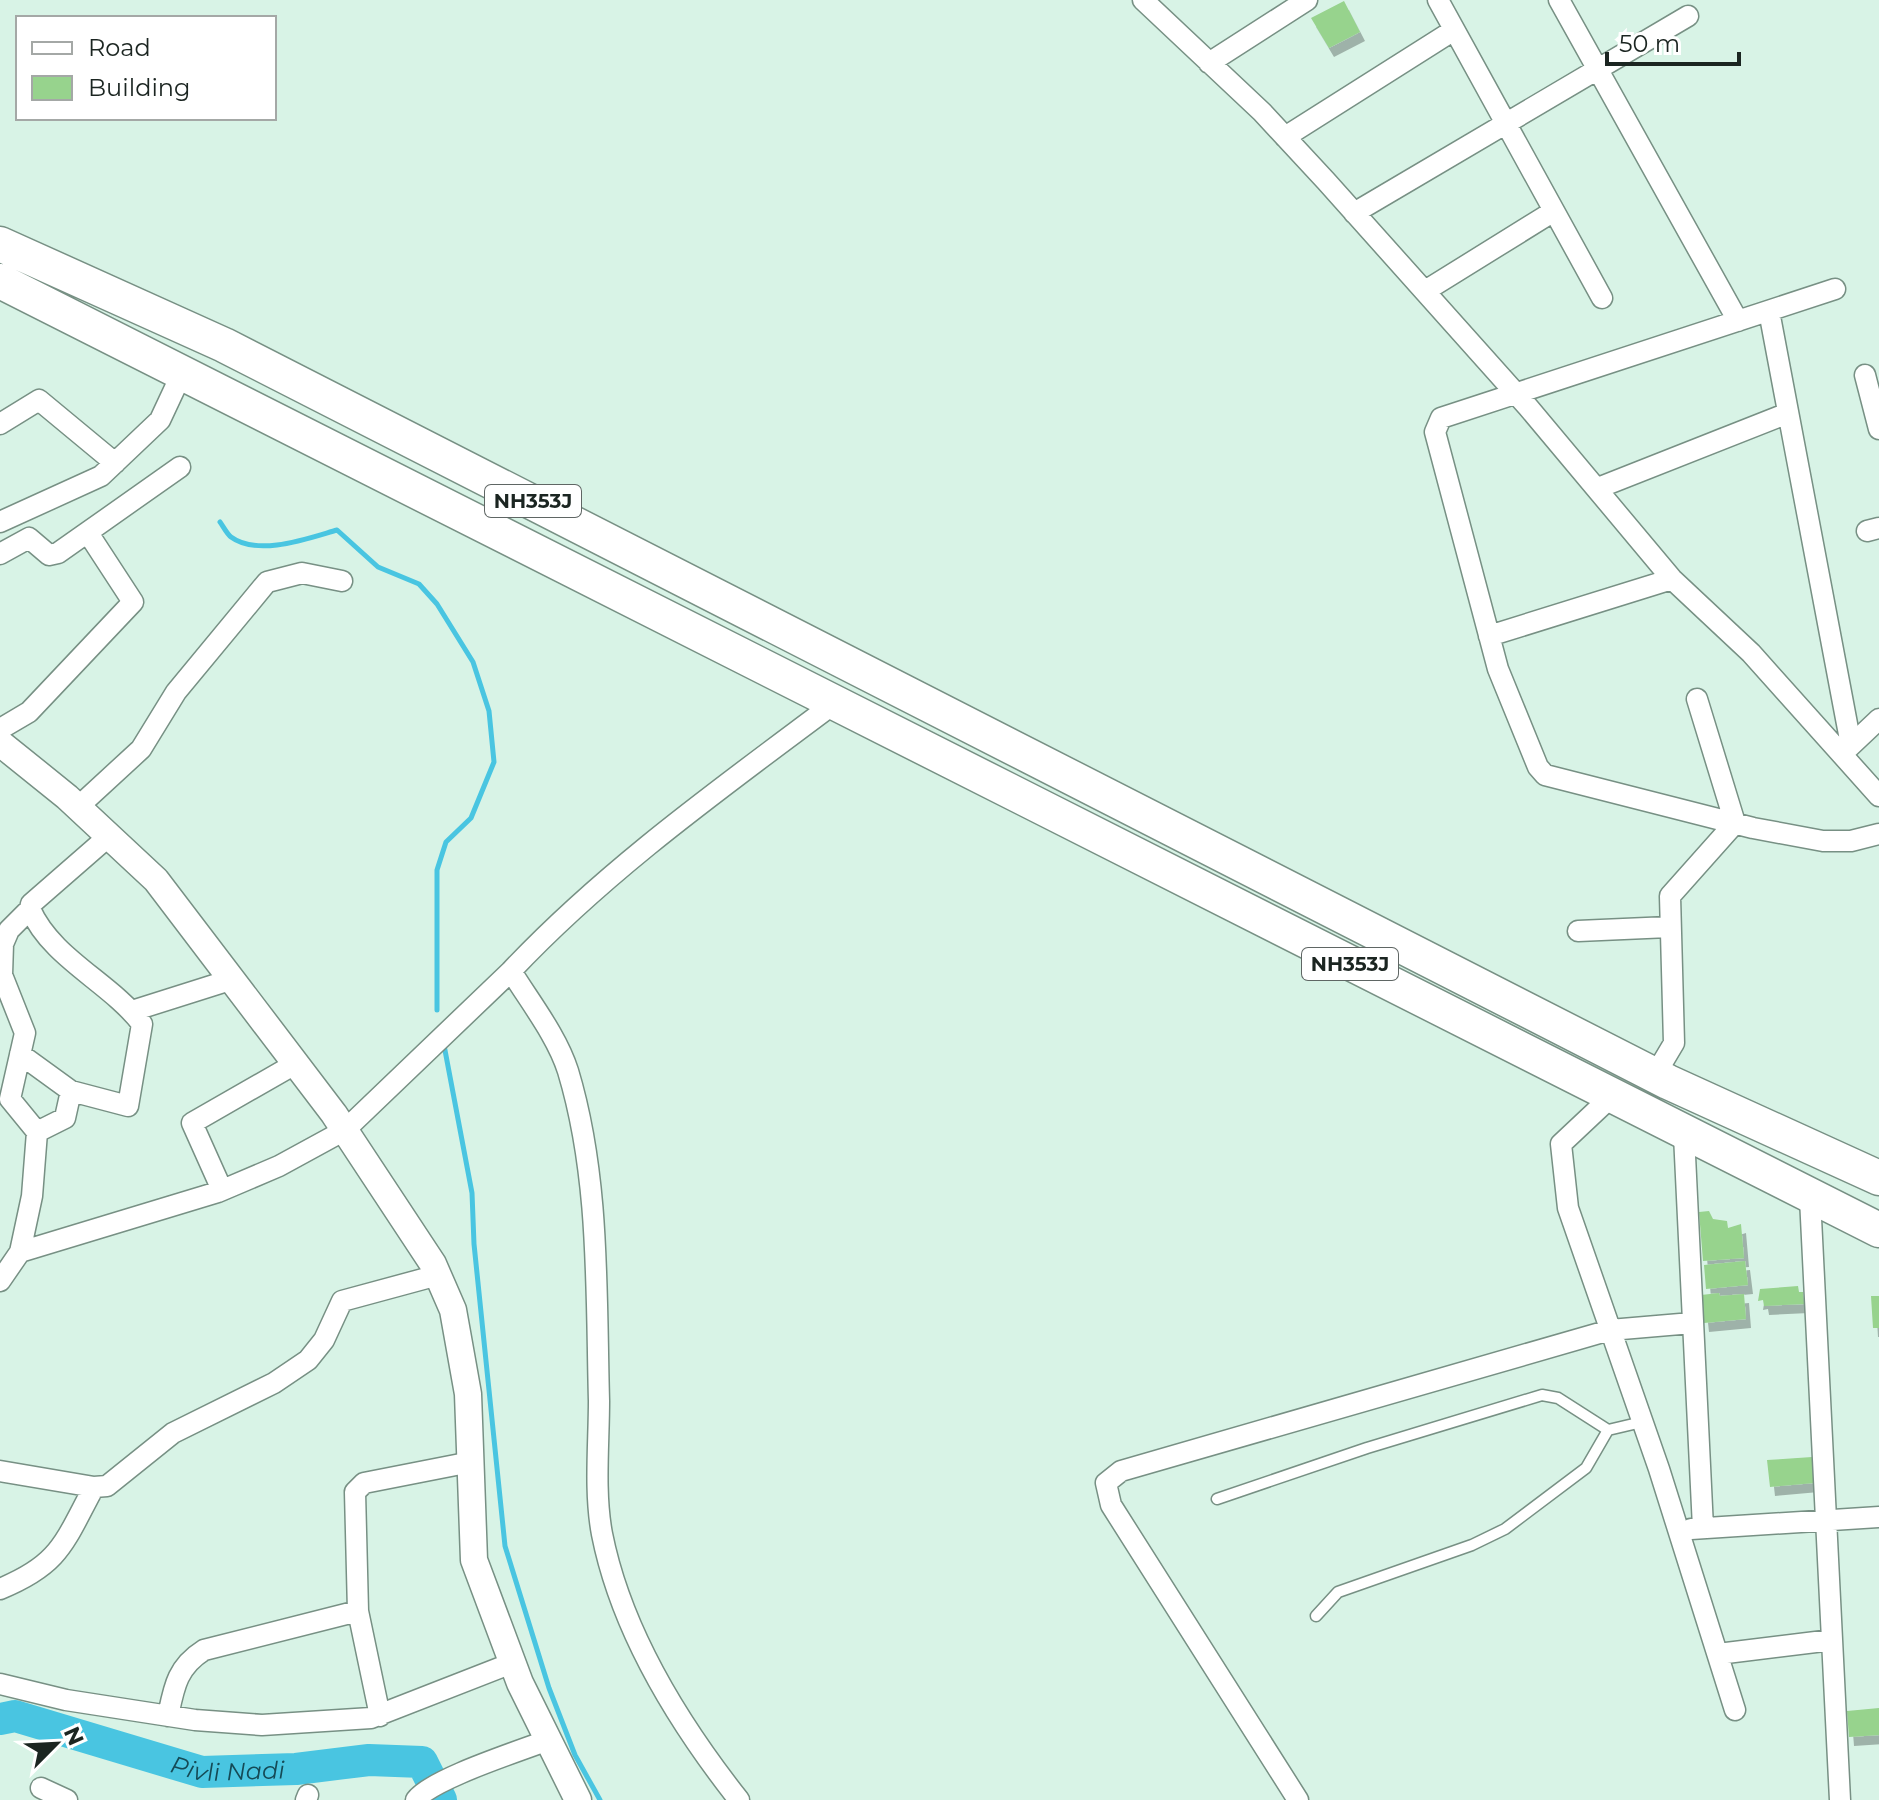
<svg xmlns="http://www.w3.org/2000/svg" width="1879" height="1800" font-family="Montserrat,sans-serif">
<defs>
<filter id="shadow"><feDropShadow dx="5" dy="9" stdDeviation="0" flood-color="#0004"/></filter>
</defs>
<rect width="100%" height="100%" fill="#d8f3e6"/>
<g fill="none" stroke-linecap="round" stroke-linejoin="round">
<!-- stream -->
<path stroke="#49c5e1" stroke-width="5" d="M220,522C223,526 227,534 231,537C258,557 309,538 337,530L378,567L419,584L437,604L473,662L489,711L494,762L471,818L446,842L437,870V1010
M444,1045L472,1193L474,1244L505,1546L549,1688L575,1755L600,1800"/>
<!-- river -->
<path stroke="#49c5e1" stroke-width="32" id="s1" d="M0,1719L15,1716L202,1772L296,1769L369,1760L422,1762L441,1800"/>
</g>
<!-- building -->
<path fill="#97d38d" filter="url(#shadow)" d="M1344,1L1360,32L1329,48L1311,18Z
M1709,1211L1713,1219L1727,1221L1728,1228L1741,1224L1744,1258L1703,1261L1699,1212Z
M1745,1261L1748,1285L1706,1289L1704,1265Z
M1798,1286L1799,1292H1803L1804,1304L1764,1306L1763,1300L1758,1301L1760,1289Z
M1719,1293L1720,1296L1744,1294L1746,1319L1704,1323L1701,1295Z
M1871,1296H1879V1328H1873Z
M1812,1457L1814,1483L1770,1487L1767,1460Z
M1879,1708V1735L1849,1737L1847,1711Z"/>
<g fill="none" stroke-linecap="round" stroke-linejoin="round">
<defs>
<path id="service" d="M1217,1499L1367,1448L1542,1395L1558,1398L1608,1430
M1316,1616L1338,1592L1472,1545L1505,1529L1586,1468L1608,1430L1642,1422"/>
<path id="minor" d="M1143,0L1262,112L1326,181L1528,407L1672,579L1751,653L1879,796
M1438,0L1602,298
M1559,0L1738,321
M1209,63L1307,0
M1285,137L1454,30
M1354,213L1688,16
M1835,289L1441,418L1435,432L1498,669L1538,767L1545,775L1753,828L1823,841H1851L1879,834
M1425,291L1554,211
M1769,311L1851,745
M1865,375L1879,429
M0,424L39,400L115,463
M1598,488L1788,413
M0,522L101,476L160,420L182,373
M1867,531L1879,528
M0,554L29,538L49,555L58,553L180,467
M1489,636L1672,579
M0,729L29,712L133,602L88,533
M1843,753L1879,719
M78,807L141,749L176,692L267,582L302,573L342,581
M30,909L9,930L3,944L2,975L25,1033L10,1099L37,1132
M1578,931L1669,927
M132,1011L230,980
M20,1054L71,1091L128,1106L142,1024C110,982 52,959 30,909L31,904L109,836
M1655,1075L1674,1043L1670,896L1735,823L1697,699
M1611,1097L1561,1144L1568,1208L1659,1469L1735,1710
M1684,1135L1703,1528
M222,1190L192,1123L295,1064
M1810,1198L1840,1800
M20,1252L32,1196L37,1132L65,1118L71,1091
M0,1281L20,1252L218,1192L279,1166L345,1130L511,971
M0,1471L94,1487L107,1486L173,1433L274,1383L308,1360L324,1340L342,1301L438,1275
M1691,1529L1879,1517
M0,1589C61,1564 64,1542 94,1487
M1718,1654L1832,1640
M0,1684L66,1700L195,1720L262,1725L371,1718L512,1663
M168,1716C174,1687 177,1667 204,1650L358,1611
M380,1716L358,1611L355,1492L364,1483L471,1462
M41,1788L67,1800
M306,1800L308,1795
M416,1800C431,1779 520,1751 548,1740
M739,1800C679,1724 621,1630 602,1534C594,1492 599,1443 599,1401C596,1291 600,1177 568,1071C557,1036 530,1002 511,971C607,869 724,786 836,702
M1298,1800L1111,1505L1106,1483L1121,1471L1610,1330L1692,1323"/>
<path id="tertiary" d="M0,743L67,797L156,880L334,1114L433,1264L453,1310L468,1394L474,1560L520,1683L578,1800"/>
<path id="trunk" d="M0,244L224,345L1668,1082L1879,1178
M0,281L1879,1230"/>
</defs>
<!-- service casing -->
<use href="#service" stroke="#779084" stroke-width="13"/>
<!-- minor casing -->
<use href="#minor" stroke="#779084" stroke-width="23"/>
<!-- tertiary casing -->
<use href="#tertiary" stroke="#779084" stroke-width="29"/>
<!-- trunk casing -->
<use href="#trunk" stroke="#779084" stroke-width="37"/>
<!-- service -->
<use href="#service" stroke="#fff" stroke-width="10"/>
<!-- minor -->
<use href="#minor" stroke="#fff" stroke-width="20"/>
<!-- tertiary -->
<use href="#tertiary" stroke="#fff" stroke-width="26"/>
<!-- trunk -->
<use href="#trunk" stroke="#fff" stroke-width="34"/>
</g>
<g text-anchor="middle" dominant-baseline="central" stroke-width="8" stroke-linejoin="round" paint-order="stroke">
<!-- shield labels -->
<g fill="#fff" stroke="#5f6664" stroke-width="2">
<rect x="485" y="485" width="96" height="32" rx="6"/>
<rect x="1302" y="948" width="96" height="32" rx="6"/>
</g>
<g font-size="20" font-weight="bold" fill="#1b2521">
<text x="533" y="501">NH353J</text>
<text x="1350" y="964">NH353J</text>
</g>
<!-- water labels -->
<g font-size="24" font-style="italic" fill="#154a56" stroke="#fff">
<text stroke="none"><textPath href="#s1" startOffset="236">Pivli Nadi</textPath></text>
</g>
</g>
<!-- legend -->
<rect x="16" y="16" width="260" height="104" fill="#ffffff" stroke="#a4a8a6" stroke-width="2"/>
<rect x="32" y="42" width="40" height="12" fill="#ffffff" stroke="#a4a8a6" stroke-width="2"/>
<text x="88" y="56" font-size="24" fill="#1b2521">Road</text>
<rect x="32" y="76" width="40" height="24" fill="#97d38d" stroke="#a4a8a6" stroke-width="2"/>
<text x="88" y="96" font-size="24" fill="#1b2521">Building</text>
<!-- north arrow -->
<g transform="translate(56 1744) rotate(66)" stroke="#ffffff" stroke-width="6" paint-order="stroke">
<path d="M0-6L14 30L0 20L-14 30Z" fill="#1b2521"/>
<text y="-12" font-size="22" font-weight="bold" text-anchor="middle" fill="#1b2521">N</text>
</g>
<!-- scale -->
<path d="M1607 52v12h132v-12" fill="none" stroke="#1b2521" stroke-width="4"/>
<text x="1619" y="52" font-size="24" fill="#1b2521" stroke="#ffffff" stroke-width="6" paint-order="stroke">50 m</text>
</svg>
